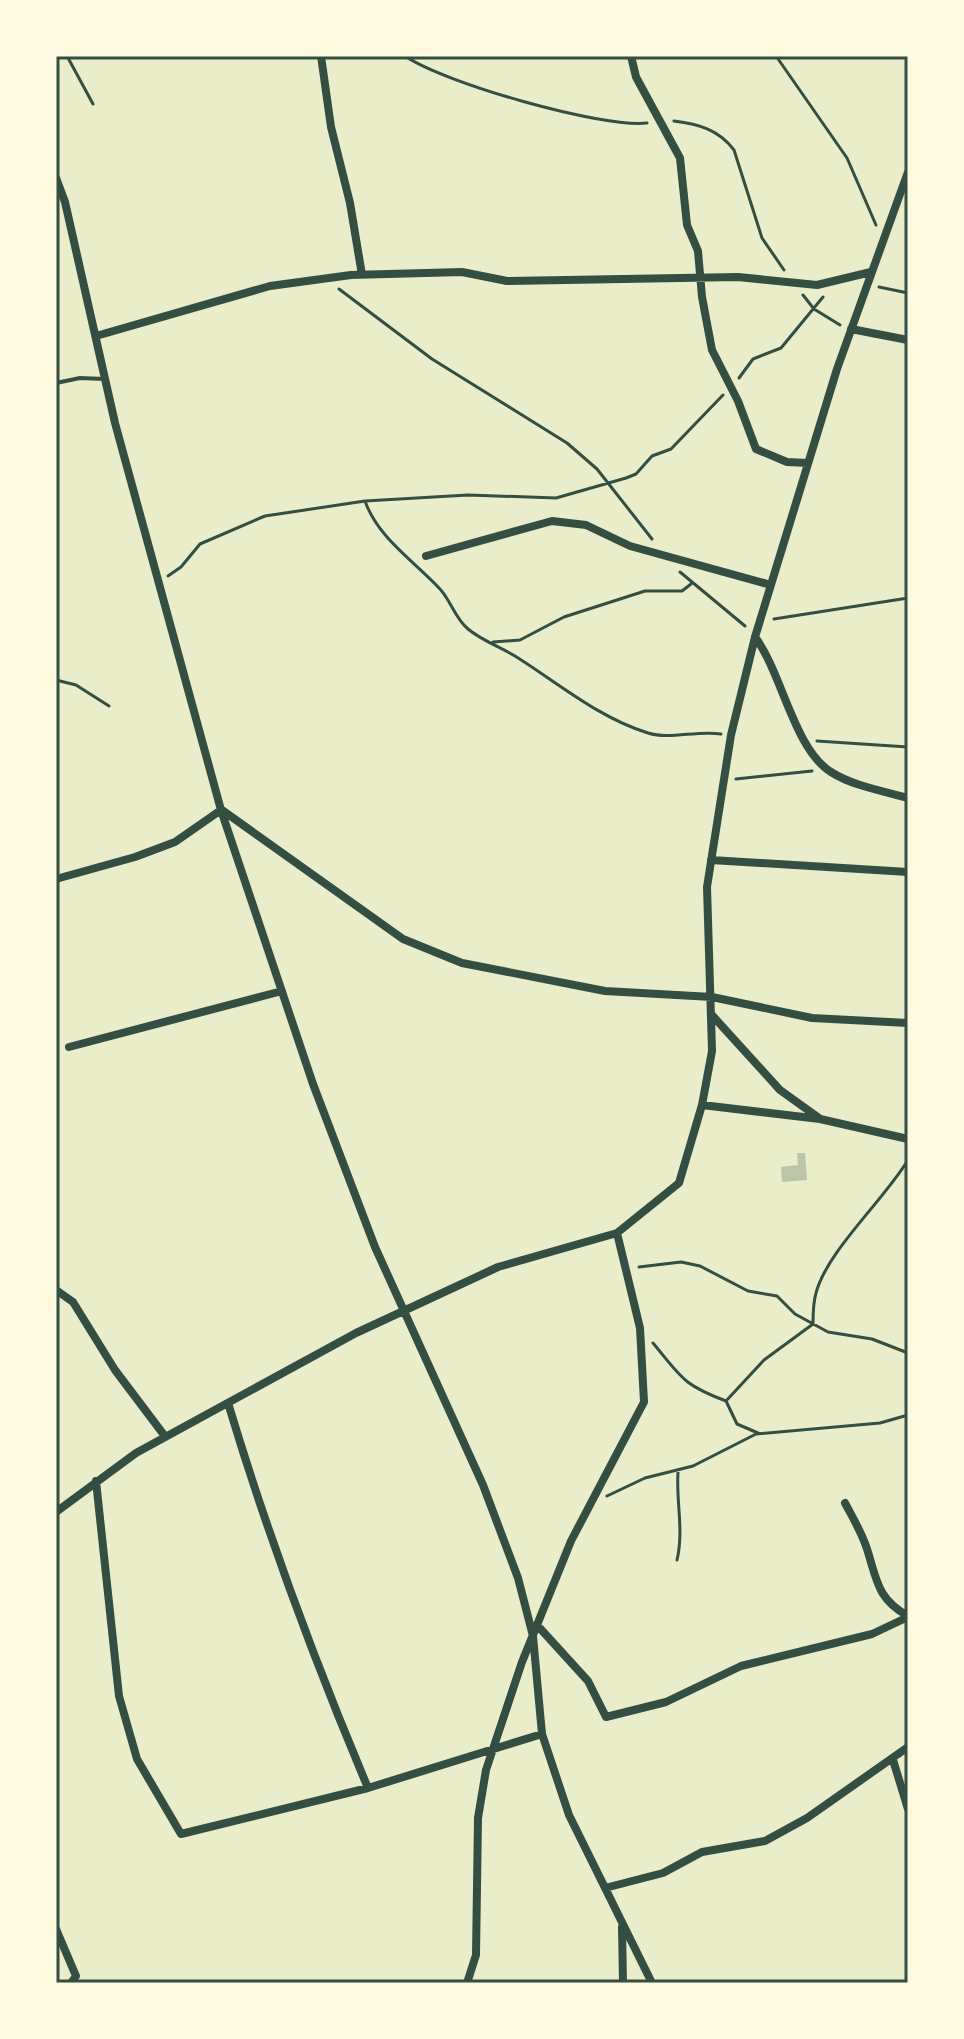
<svg xmlns="http://www.w3.org/2000/svg" width="964" height="2039" font-family="'DejaVu Sans',sans-serif">
<rect width="100%" height="100%" fill="#e9edc9"/>
<!-- building -->
<path fill="#bcc5a7" d="M797,1153H805L807,1180L782,1182L781,1167L798,1165Z"/>
<g fill="none" stroke-linecap="round" stroke-linejoin="round">
<!-- path -->
<path stroke="#344e41" stroke-width="3" d="M67,56L93,104
M405,56C444,83 601,128 647,123
M776,56L847,158L876,225
M674,121C699,124 719,130 734,150L762,238L784,270
M879,287L908,293
M339,289L432,359L567,443L597,469L652,539
M803,295L814,309L840,325
M739,378L753,359L781,348L823,297
M365,501C378,538 414,561 440,589C451,601 455,618 468,629C481,640 500,647 515,656C558,683 599,718 648,733C670,740 697,730 721,734
M680,572L745,626
M168,576L181,567L200,544L265,516L365,501L468,495L556,498L626,478L636,474L652,456L671,449L723,395
M774,619L908,598
M493,642L520,640L564,617L645,591H682L691,584
M56,680L76,685L109,706
M817,741L908,747
M736,779L812,771
M639,1267L681,1262L700,1266L748,1291L777,1296L795,1314L828,1332L872,1339L908,1353
M653,1343C682,1378 683,1385 726,1401L737,1424L758,1433
M726,1401L764,1360L813,1324C813,1314 813,1303 816,1293C827,1251 884,1200 908,1160
M607,1496L645,1478L693,1466L756,1434L880,1423L908,1415
M677,1560C684,1530 676,1502 678,1472"/>
<!-- service -->
<path stroke="#344e41" stroke-width="4" d="M56,383L80,378L105,379"/>
<!-- minor -->
<path stroke="#344e41" stroke-width="8" d="M321,56L331,127L350,203L362,275
M631,56L636,77L680,158L687,225L698,251L702,297L712,350L738,401L756,449L787,462L808,463
M56,178L65,202L115,423L221,810L313,1084L375,1247L483,1485L518,1578L533,1636L542,1734L569,1815L652,1983
M851,329L908,340
M96,336L270,286L351,275L462,272L507,281L738,277L817,285L871,272
M426,556L552,521L586,525L630,546L771,585
M755,637C782,673 794,749 831,772C853,786 883,791 908,798
M222,810L403,939L462,963L605,991L712,997L812,1018L908,1023
M711,860L908,872
M56,879L135,857L175,842L221,810
M711,1014L780,1090L819,1118
M69,1047L282,991
M702,1105L820,1119L908,1139
M56,1290L73,1302L115,1370L164,1435
M228,1403C268,1536 314,1660 368,1788
M96,1481L119,1696L137,1759L181,1834L368,1788L542,1734
M845,1503C853,1518 862,1533 867,1549C877,1580 877,1599 908,1616
M56,1512L136,1453L356,1333L498,1267L617,1233L679,1183L702,1105L712,1051L707,887L731,735L755,637L837,369L908,172
M537,1625L588,1681L606,1717L666,1702L741,1666L872,1634L908,1617
M893,1760L908,1809
M605,1888L663,1873L702,1852L765,1841L807,1818L908,1747
M622,1927L623,1983
M56,1929L76,1976L71,1983
M467,1983L476,1955L478,1818L486,1770L522,1662L571,1541L644,1402L640,1328L617,1233"/>
</g>
<!-- border -->
<rect width="964" height="2039" fill="none" stroke="#fefae0" stroke-width="116"/>
<rect x="58" y="58" width="848" height="1923" fill="none" stroke="#344e41" stroke-width="3"/>
</svg>
